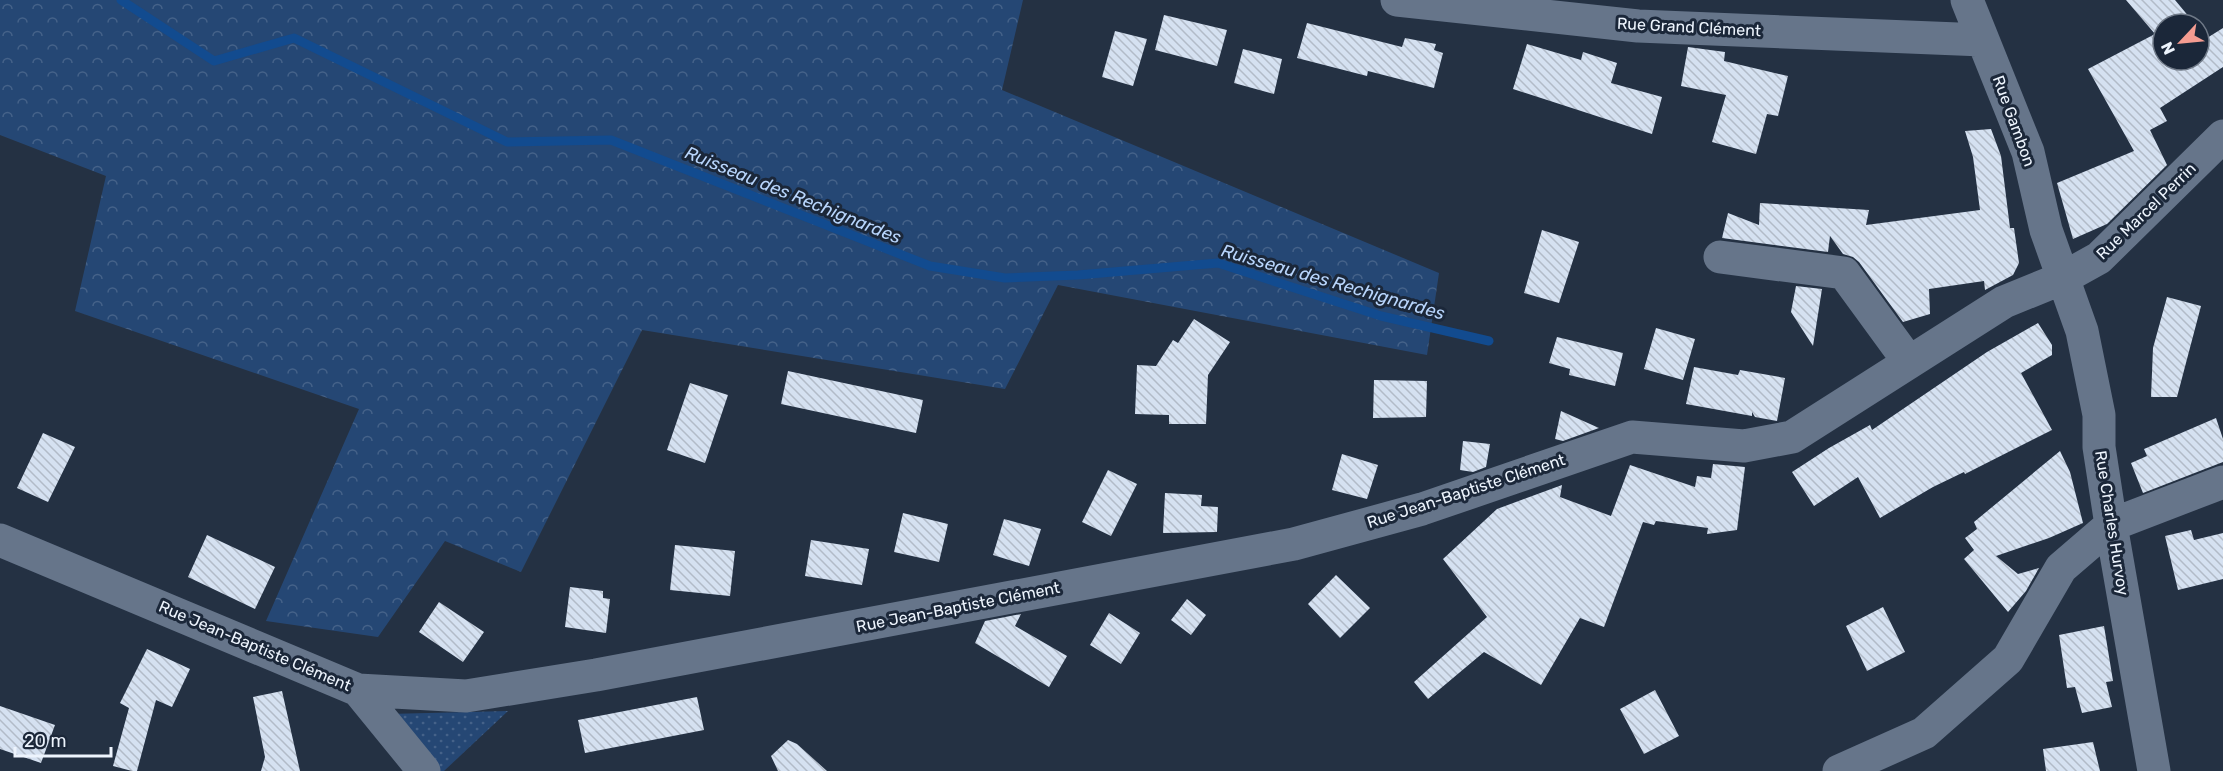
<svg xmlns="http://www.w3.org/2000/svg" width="2223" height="771" font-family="Rubik,sans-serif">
<defs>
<pattern id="grass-dots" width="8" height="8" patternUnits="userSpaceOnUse" patternTransform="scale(1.5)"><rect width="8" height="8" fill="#254774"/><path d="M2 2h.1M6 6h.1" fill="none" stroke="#456289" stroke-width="1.8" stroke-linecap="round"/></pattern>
<pattern id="forest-crowns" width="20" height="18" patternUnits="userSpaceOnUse" patternTransform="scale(1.5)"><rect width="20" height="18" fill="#254774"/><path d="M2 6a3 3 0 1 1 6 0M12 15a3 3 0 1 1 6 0" fill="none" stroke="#456289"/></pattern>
<pattern id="building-back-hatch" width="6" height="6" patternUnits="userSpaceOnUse" patternTransform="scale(1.5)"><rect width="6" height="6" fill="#d5e1f1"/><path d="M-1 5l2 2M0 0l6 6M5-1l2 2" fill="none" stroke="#b2bbc8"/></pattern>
</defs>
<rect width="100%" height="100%" fill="#243143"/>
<!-- grass -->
<path fill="url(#grass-dots)" d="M508,711L444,771H433L388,714Z"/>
<!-- forest -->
<path fill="url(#forest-crowns)" d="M0,0H1023L1002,90L1439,273L1427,355L1058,285L1005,389L642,330L521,572L445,541L378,637L266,621L359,409L75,311L106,176L0,135Z"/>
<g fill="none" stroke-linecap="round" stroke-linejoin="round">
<!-- stream -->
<path stroke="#124b8f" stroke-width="9" d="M121,0L214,61L294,38L507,142L611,140L930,266L1005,278L1078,275L1218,263L1381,316L1489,341"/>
</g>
<!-- building -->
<path fill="url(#building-back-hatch)" d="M2126,0H2175L2195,24H2163V60H2199V29L2207,38L2223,28V67L2160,108L2167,121L2150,130L2167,165L2107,224L2073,239L2057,183L2134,151L2088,69L2155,34Z
M1164,15L1227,30L1217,66L1155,50Z
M1307,23L1402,47L1405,38L1436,44L1434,50L1443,53L1434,88L1368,71L1367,76L1297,58Z
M1115,31L1147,39L1133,86L1102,77Z
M1527,44L1581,60L1583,52L1617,63L1611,83L1662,97L1652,134L1513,89Z
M1688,47L1725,52L1724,61L1788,76L1778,116L1767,114L1756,154L1712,142L1726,95L1681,86Z
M1243,49L1282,59L1274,94L1234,83Z
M1991,129L2001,156L2010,228H2014L2019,263L2013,275L1985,290L1984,281L1929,289L1930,314L1903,322L1859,262L1853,257L1843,254L1830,236L1828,252L1722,238L1728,213L1759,225L1760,203L1869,210L1866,225L1980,210L1973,157L1965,131Z
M1542,230L1579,242L1559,303L1524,293Z
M1796,286L1822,289L1813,346L1791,312Z
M2167,297L2201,306L2177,397H2151L2153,348Z
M1194,319L1230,342L1208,375L1206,424H1169V415L1135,414L1137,365L1156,366L1173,340L1178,343Z
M2038,323L2052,345V355L2021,373L2052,430L1965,474L1964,472L1933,487L1880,518L1858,477L1814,506L1792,472L1829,448L1870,425L1872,430L1987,352Z
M1656,328L1695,339L1683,380L1644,369Z
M1557,337L1623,353L1615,386L1569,375L1570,369L1549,363Z
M1694,367L1738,375L1740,370L1785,378L1777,421L1755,417L1752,412V416L1686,404Z
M788,371L923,400L916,433L781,404Z
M1374,380L1427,381L1426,417L1373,418Z
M690,383L728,395L705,463L667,450Z
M1561,411L1599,428L1563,441L1555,439Z
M2216,418L2223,439V462L2143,493L2131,463L2147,456L2144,449Z
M43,433L75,447L48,502L17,488Z
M1463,441L1490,444L1486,467L1473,472L1460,470Z
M2060,451L2070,472L2083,523L2049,538L1996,556L2018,574L2039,568L2026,591L2008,612L1964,559L1974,550L1965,538L1977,529L1974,522Z
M1342,454L1378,465L1367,499L1332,490Z
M1713,464L1745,467L1737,530L1707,534L1708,528L1656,521L1654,525L1643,522L1604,627L1580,618L1541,685L1484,652L1428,699L1414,682L1487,617L1443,559L1497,509L1562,485L1560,497L1611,516L1630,465L1695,487L1697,476L1711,478Z
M1108,470L1137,484L1111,536L1082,522Z
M1165,493L1202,495L1201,506L1218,507L1217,532L1163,533Z
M903,513L948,524L939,562L894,552Z
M1004,519L1041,529L1029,566L993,555Z
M2191,530L2194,540L2223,533V579L2178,590L2165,536Z
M207,535L275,567L255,609L188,577Z
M811,540L869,549L862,585L805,576Z
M675,545L735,551L730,596L670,590Z
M1336,575L1370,608L1340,638L1308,604Z
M570,587L603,591V598L610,599L606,633L565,627Z
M1187,599L1206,615L1191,635L1171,620Z
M439,602L484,632L463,662L419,632Z
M1883,607L1905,652L1867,671L1846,626Z
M1109,613L1140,633L1121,664L1090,645Z
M1021,614L1015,626L1067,656L1049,687L975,643L985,621Z
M2104,626L2113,681L2106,682L2112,707L2082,713L2075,687L2067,688L2059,635Z
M147,649L190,669L172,707L156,700L137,771H132L113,766L129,708L120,703Z
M1655,690L1679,736L1644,754L1620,709Z
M282,691L300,771H261L265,757L253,697Z
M697,697L704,730L585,753L578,720Z
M0,706L55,725L41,763L0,749Z
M788,740L797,744L827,771H778L771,756Z
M2093,742L2100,771H2046L2043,749Z"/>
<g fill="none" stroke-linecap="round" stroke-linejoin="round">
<!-- minor -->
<path stroke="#66758a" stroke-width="33" d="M1397,0L1638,26L1983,40
M1967,0L2028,152L2046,230L2082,331L2099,415V447L2111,525L2154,771
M1720,257L1844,273L1909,362
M0,540L358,690L466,696L596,675L1294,544L1422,509L1632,437L1744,446L1792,437L2004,302L2063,278L2099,258L2223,136
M358,690L424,771
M1839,771L1924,733L2008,659L2061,568L2111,525L2223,482"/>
</g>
<g text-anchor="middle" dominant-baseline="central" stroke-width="6" stroke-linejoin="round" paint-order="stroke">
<!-- street labels -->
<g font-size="16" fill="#edf4fd" stroke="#1b2739">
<text transform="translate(1689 27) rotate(3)">Rue Grand Clément</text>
<text transform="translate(2014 121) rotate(70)">Rue Gambon</text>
<text transform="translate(2146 211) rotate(-44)">Rue Marcel Perrin</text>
<text transform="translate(1466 491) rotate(-18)">Rue Jean-Baptiste Clément</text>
<text transform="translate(2112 523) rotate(81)">Rue Charles Hurvoy</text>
<text transform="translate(958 607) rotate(-11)">Rue Jean-Baptiste Clément</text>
<text transform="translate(255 646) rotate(23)">Rue Jean-Baptiste Clément</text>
</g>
<!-- water labels -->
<g font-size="18" font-style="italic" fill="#b8d5fc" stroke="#1b2739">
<text transform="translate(793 195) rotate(22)">Ruisseau des Rechignardes</text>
<text transform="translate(1333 282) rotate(16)">Ruisseau des Rechignardes</text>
</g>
</g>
<!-- north arrow -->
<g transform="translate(2181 42) rotate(244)"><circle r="28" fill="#1b2739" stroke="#6f7987" stroke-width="1.5"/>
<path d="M0-4.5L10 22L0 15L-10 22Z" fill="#f59c91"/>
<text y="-9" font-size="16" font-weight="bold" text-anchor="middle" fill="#edf4fd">N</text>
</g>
<!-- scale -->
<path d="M15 747v9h96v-9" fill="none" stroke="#edf4fd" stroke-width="3"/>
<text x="24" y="747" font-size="18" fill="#edf4fd" stroke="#1b2739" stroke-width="4.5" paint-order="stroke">20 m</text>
</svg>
